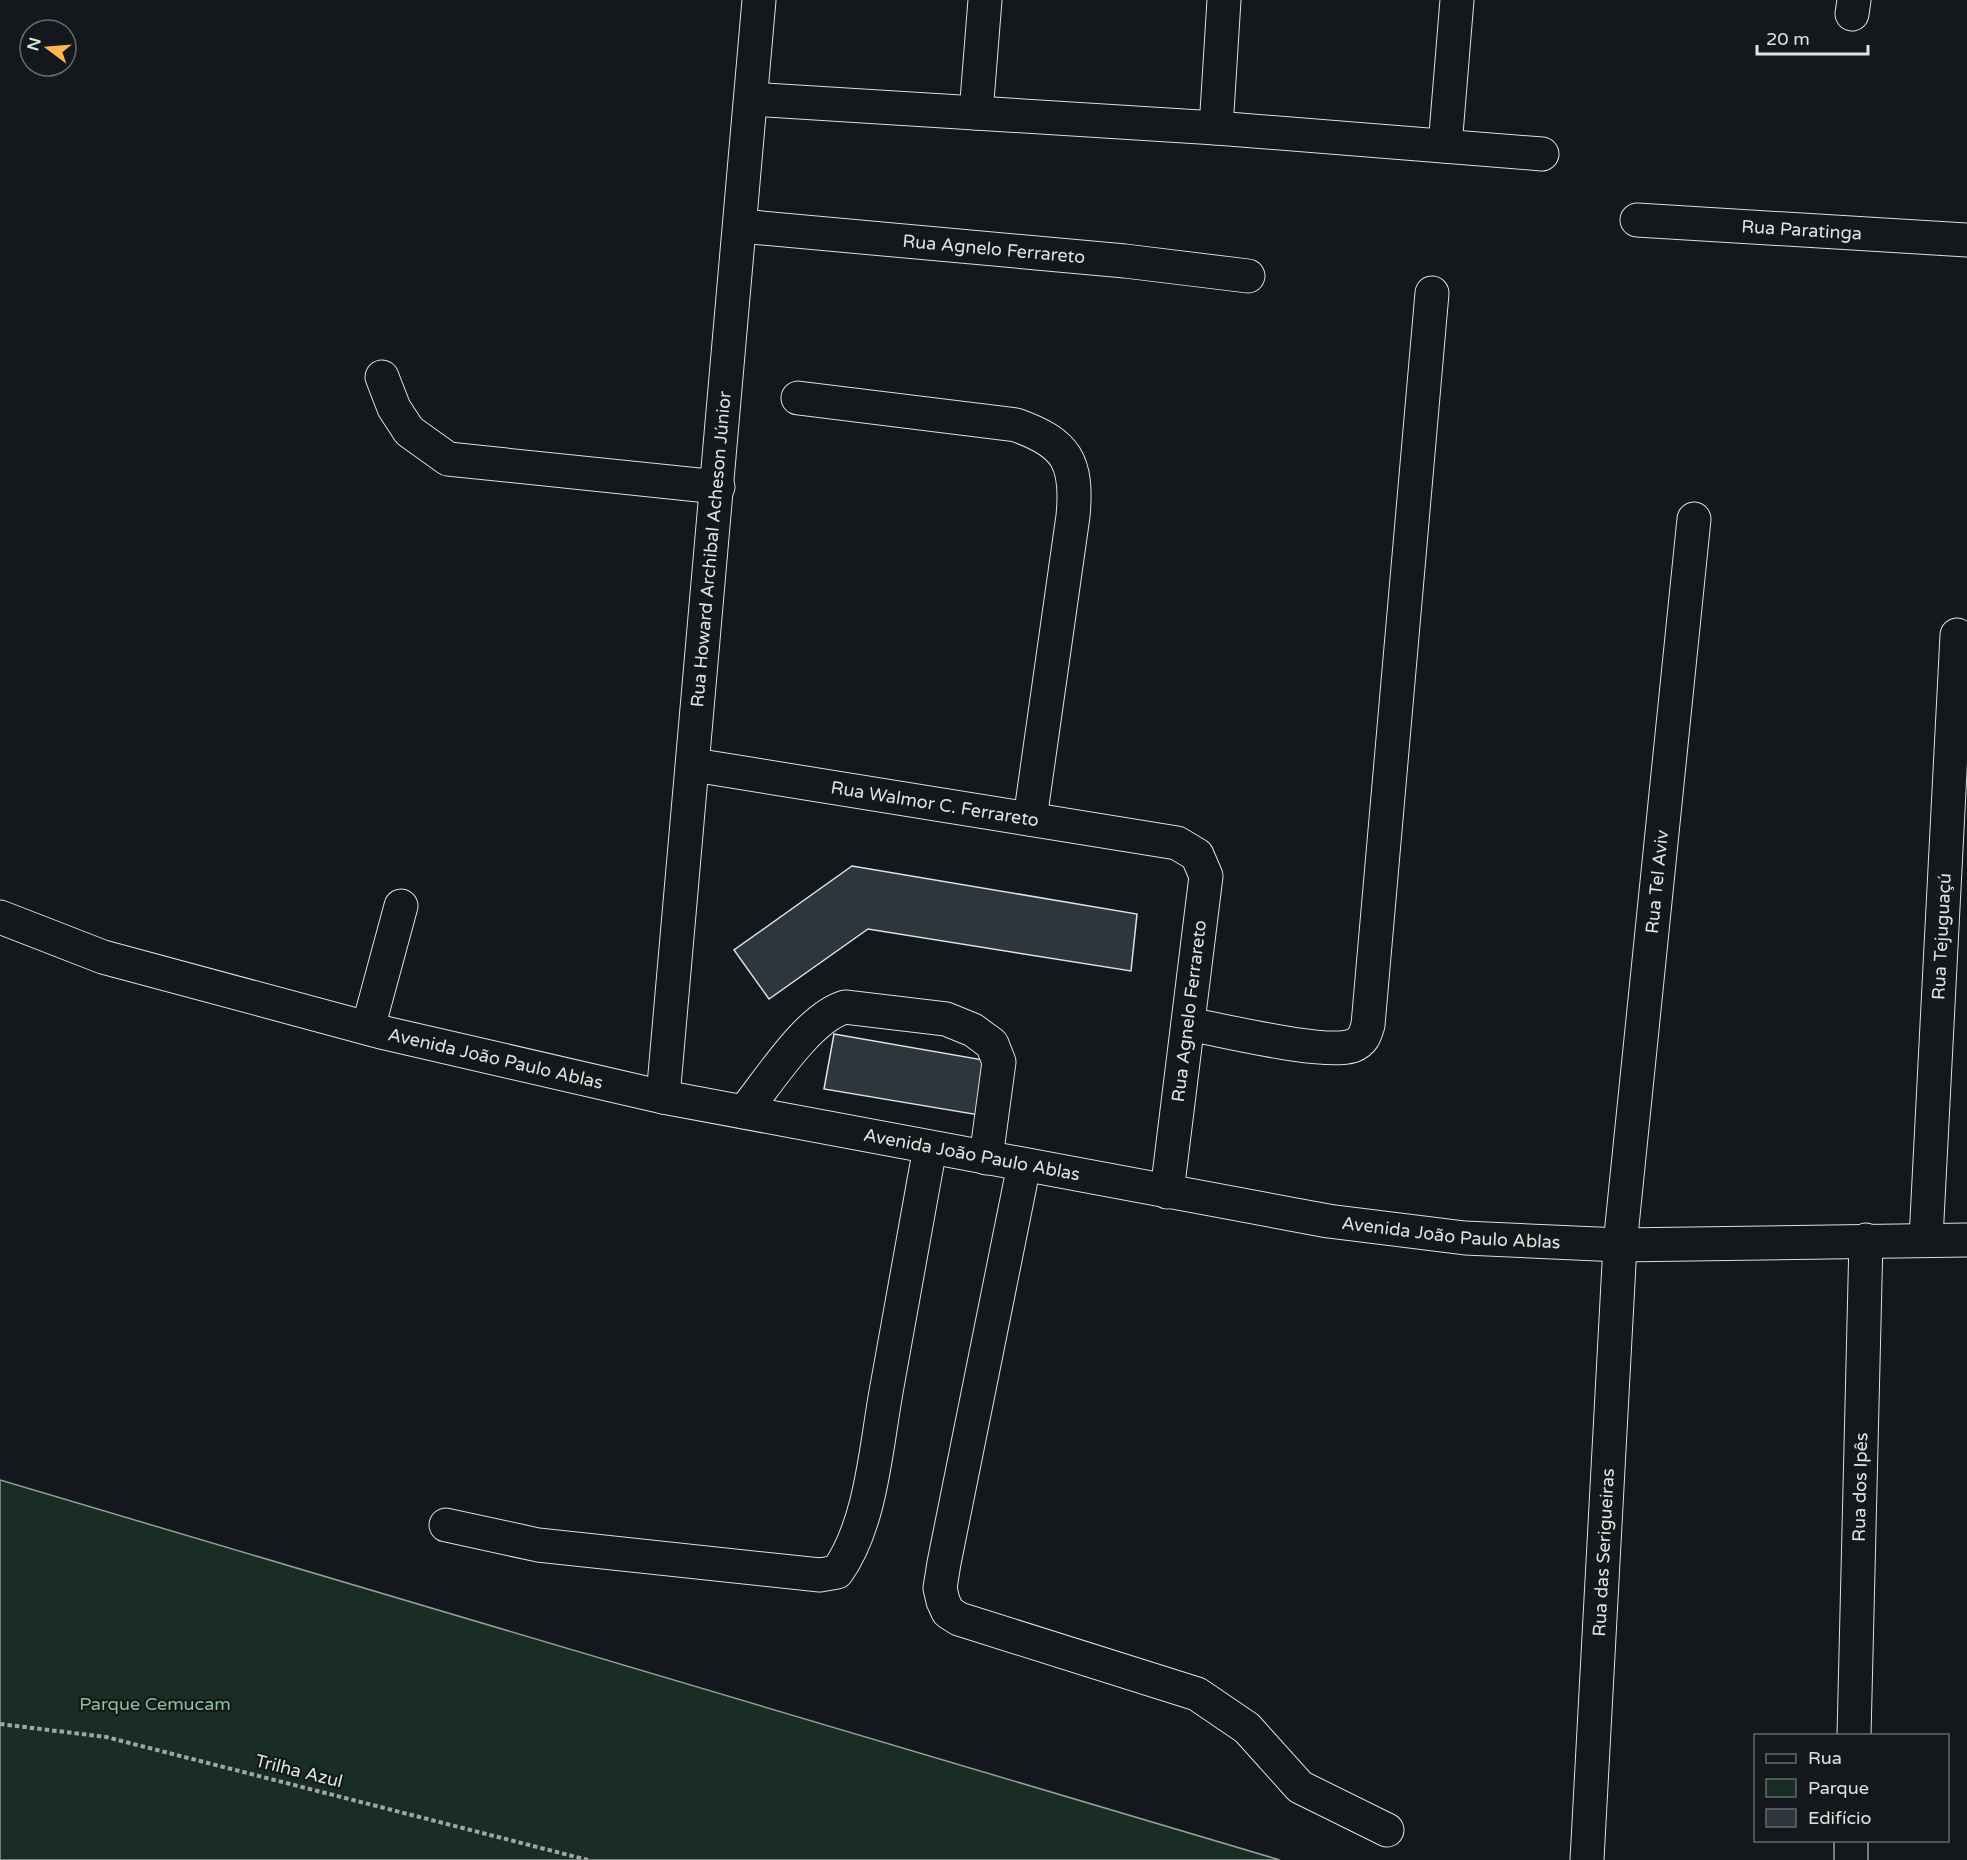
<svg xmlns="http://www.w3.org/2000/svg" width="1967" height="1860" font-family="'Varela Round',sans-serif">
<rect width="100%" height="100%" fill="#14181c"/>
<!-- green -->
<path fill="#1a2d24" stroke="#939e99" stroke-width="1.5" d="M0,1480L1280,1860H0Z"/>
<!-- building -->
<path fill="#2c363c" stroke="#d8e6dc" stroke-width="1.5" d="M852,866L1137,914L1131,971L868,929L769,999L734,950Z
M834,1034L989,1061L979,1115L824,1089Z"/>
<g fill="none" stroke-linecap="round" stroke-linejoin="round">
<defs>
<g id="minor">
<path d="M1852,14L1854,0"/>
<path d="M751,99L1216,128L1542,154"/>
<path d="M976,113L985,0"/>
<path d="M1216,128L1224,0"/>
<path d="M1445,146L1457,0"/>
<path id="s1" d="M1637,220L1967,240"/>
<path id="s2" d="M740,226L1125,261L1248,276"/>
<path d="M382,377L394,408L409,431L448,459L718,487"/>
<path d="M798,398L1016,425C1067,443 1078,462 1073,516L1030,819"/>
<path id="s3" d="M694,765L1177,843L1197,855L1206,876L1167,1192"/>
<path id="s4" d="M0,917L103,957L385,1033L663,1097L1328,1221L1465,1238L1620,1245L1967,1240"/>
<path d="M1188,1024C1223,1030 1322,1055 1352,1046C1363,1042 1365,1035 1368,1025L1432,293"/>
<path d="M368,1028L401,906"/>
<path id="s5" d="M663,1097L759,0"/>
<path d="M744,1112C769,1081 808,1018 845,1007L946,1019L973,1030L992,1044L999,1062L986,1158"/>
<path d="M1024,1165L944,1563L940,1588L943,1601L948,1612L959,1619L1197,1694L1247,1728L1300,1787L1387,1830"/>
<path id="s6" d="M1926,1239L1957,635"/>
<path d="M446,1525L538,1545L820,1575L837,1572C871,1525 876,1448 886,1392C901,1310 915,1229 930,1148"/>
<path id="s7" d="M1854,1736L1866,1240"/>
<path id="s8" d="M1587,1860L1620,1245L1694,519"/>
<path d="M1851,1860V1840"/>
</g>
</defs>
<!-- minor casing -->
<use href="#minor" stroke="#d8e6dc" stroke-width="35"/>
<!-- path -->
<path stroke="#9da8a2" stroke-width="4" stroke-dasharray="4.5 3" stroke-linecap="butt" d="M0,1724L106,1737L588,1860"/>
<!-- minor -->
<use href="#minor" stroke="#14181c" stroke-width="33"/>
</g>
<g text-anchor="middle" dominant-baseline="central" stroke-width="4.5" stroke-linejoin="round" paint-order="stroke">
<!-- street labels -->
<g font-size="18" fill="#d8e6dc" stroke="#14181c">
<text stroke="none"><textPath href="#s1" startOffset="165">Rua Paratinga</textPath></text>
<text stroke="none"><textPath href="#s2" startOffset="255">Rua Agnelo Ferrareto</textPath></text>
<text stroke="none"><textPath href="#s5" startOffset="550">Rua Howard Archibal Acheson Júnior</textPath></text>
<text stroke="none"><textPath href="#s3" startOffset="244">Rua Walmor C. Ferrareto</textPath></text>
<text stroke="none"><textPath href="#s8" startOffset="981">Rua Tel Aviv</textPath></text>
<text stroke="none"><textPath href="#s6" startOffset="303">Rua Tejuguaçú</textPath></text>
<text transform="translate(1189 1011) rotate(-83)">Rua Agnelo Ferrareto</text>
<text stroke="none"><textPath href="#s4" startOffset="516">Avenida João Paulo Ablas</textPath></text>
<text stroke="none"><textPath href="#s4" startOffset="1002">Avenida João Paulo Ablas</textPath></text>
<text stroke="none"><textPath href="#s4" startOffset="1488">Avenida João Paulo Ablas</textPath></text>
<text stroke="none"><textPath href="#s7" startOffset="249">Rua dos Ipês</textPath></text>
<text stroke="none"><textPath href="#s8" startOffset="308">Rua das Serigueiras</textPath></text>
<text transform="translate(299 1771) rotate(14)">Trilha Azul</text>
</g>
<!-- park labels -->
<g font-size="18" fill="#8ac095" stroke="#14181c">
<text x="155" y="1704">Parque Cemucam</text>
</g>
</g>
<!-- legend -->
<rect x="1754" y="1734" width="195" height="108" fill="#14181c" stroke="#626a69" stroke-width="1.5"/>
<rect x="1766" y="1754" width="30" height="9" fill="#14181c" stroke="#626a69" stroke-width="1.5"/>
<text x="1808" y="1764" font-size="18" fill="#d8e6dc">Rua</text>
<rect x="1766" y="1779" width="30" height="18" fill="#1a2d24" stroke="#626a69" stroke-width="1.5"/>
<text x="1808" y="1794" font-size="18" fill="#d8e6dc">Parque</text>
<rect x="1766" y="1809" width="30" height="18" fill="#2c363c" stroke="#626a69" stroke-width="1.5"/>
<text x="1808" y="1824" font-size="18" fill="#d8e6dc">Edifício</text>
<!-- north arrow -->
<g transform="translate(48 48) rotate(286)"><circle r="28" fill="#14181c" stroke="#626a69" stroke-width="1.5"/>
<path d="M0-4.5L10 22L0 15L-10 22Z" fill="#ffb74d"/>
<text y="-9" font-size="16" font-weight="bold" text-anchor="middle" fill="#d8e6dc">N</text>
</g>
<!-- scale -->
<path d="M1757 45v9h111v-9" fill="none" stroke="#d8e6dc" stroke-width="3"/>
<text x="1766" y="45" font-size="18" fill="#d8e6dc" stroke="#14181c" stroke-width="4.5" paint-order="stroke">20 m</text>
</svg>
